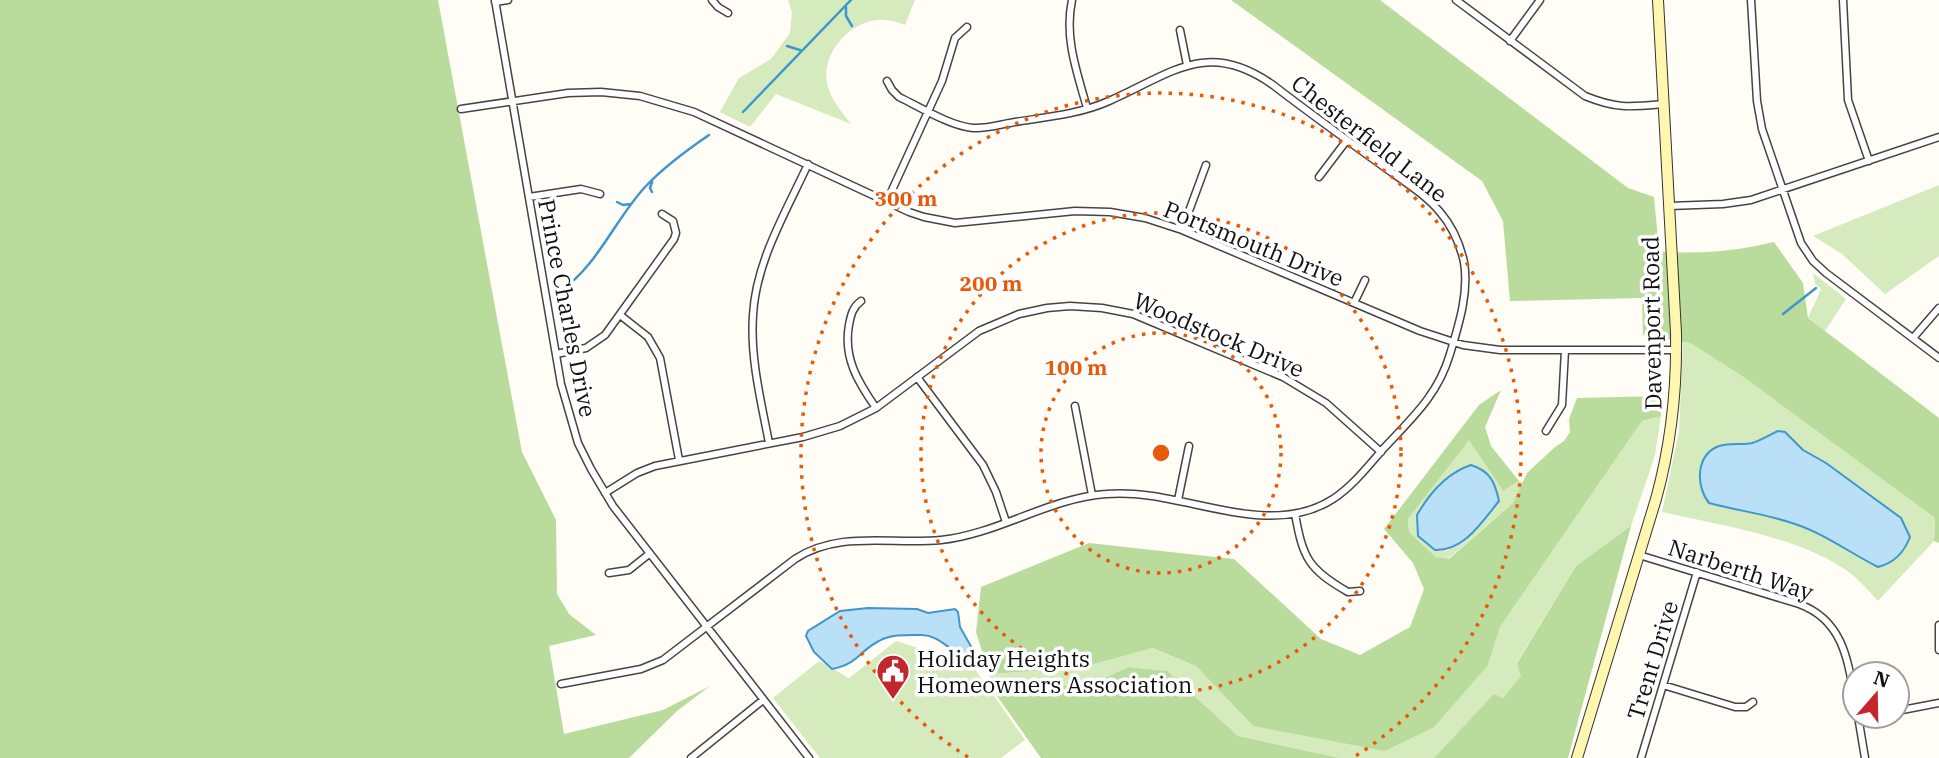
<svg xmlns="http://www.w3.org/2000/svg" width="1939" height="758" font-family="'IBM Plex Serif',serif">
<rect width="100%" height="100%" fill="#fffdf5"/>
<!-- green -->
<path fill="#d5ebbd" fill-rule="evenodd" d="M788,0H915L905,25C896,22 888,19 878,20C848,22 819,56 828,87C832,101 842,112 851,124L776,94L750,127L720,112L739,78L771,59L790,33L792,12Z
M1939,185V256L1885,294L1842,254L1813,236Z
M1813,273L1846,299L1825,331L1808,318L1821,289L1815,284Z
M1683,342L1690,343L1742,376L1935,518L1934,541L1878,601C1867,589 1857,577 1843,568C1793,536 1720,525 1662,512L1679,431ZM1785,432L1803,450L1826,463L1901,518L1906,548L1892,562L1862,559L1838,542L1798,525L1742,509L1738,443C1755,444 1768,435 1785,432Z
M1661,416L1655,455L1631,526L1576,566L1517,662L1522,675L1503,698L1494,695L1434,758H1340L1238,736L1166,671L1128,667L1096,682L995,693L989,674L1080,668L1151,648L1196,666L1253,726L1488,665L1500,627L1642,421Z
M1469,439L1503,491L1519,481L1523,482L1513,503L1448,559L1436,557L1409,532L1408,519ZM1456,470L1486,517L1461,544L1446,551L1417,527C1417,503 1440,486 1456,470Z
M896,641L972,665L1025,740L1001,758H820L773,698L819,661L849,678Z"/>
<!-- forest -->
<path fill="#b9dc9c" d="M0,0H438L522,452L556,520L557,594L569,614L596,635L549,646L564,734L663,710L710,686L677,711L629,758H0Z
M1231,0H1380L1628,188L1654,197L1659,251C1698,255 1737,251 1774,242L1803,283L1808,318L1939,418V543L1934,541L1935,518L1742,376L1690,343L1643,335L1642,298L1510,301L1503,221L1482,181Z
M1501,390L1485,427L1491,446L1519,481L1503,491L1469,440L1408,519L1409,532L1436,557L1449,559L1513,503L1527,473L1555,447L1564,441L1570,432L1569,419L1577,398L1660,396L1661,416L1642,421L1500,627L1488,665L1434,727L1385,751L1253,726L1196,666L1152,648L1080,668L989,674L976,632L981,587L1089,543L1234,559L1321,639L1360,655L1410,627L1424,589L1413,563L1384,529L1479,405Z
M1631,526L1568,758H1434L1494,694L1503,698L1521,676L1517,663L1576,566Z
M1128,667L1167,671L1238,736L1340,758H1041L995,693L1096,682Z"/>
<!-- water -->
<path fill="#b9e0f7" stroke="#3f96cf" stroke-width="2" d="M1778,431L1785,432L1803,450L1826,463L1901,518L1910,537C1904,553 1894,563 1878,567C1850,553 1825,534 1795,524C1767,514 1738,511 1709,503C1696,487 1695,455 1719,446C1730,443 1742,445 1752,443C1762,440 1769,435 1778,431Z
M1471,465C1490,471 1495,482 1499,501C1482,522 1464,551 1435,550L1418,536L1417,515C1429,494 1447,473 1471,465Z
M868,608L917,609L928,613L955,609L958,612L960,627L973,650L972,656C953,658 942,635 922,635C909,635 891,634 879,641C859,651 858,664 832,669L814,652L806,636L808,631L840,611Z"/>
<g fill="none" stroke-linecap="round" stroke-linejoin="round">
<!-- stream -->
<path stroke="#3f96cf" stroke-width="2.5" d="M846,7V16L852,26
M787,46L800,50
M743,112L851,0
M652,192L650,188L652,182
M617,202L623,205L631,204
M561,290C597,267 617,216 646,186C662,169 690,148 709,135
M1783,314L1816,288"/>
<defs>
<path id="street" d="M495,0L561,384L578,443L591,469L613,506L809,758
M712,0L718,7L728,13
M1072,0C1064,38 1077,72 1087,108
M1456,0L1585,96C1617,109 1630,107 1663,104
M1751,0L1757,101L1762,129L1801,243L1813,261L1826,273L1939,358
M1843,0L1848,100L1869,161
M495,2L508,0
M1180,30L1187,65
M1510,41L1540,0
M461,109L568,93L601,92L640,96L694,112L909,212L924,217L955,223L1075,211L1110,212L1145,218L1182,230L1420,331L1463,345L1500,350H1676
M1319,177L1347,140
M529,197L581,189L600,194
M887,201L942,81L955,38L967,27
M1669,206L1723,204L1751,200L1939,137
M1182,230L1206,165
M861,301C853,307 851,314 849,325C843,358 858,382 876,408
M1354,303L1365,280
M620,315L648,337L660,358L679,460
M1913,338L1939,308
M556,354L586,348L605,335L674,239L676,233L673,221L662,214
M917,377L983,465L996,492L1006,522
M1075,406L1092,495
M1546,431L1562,405L1565,350
M769,443C761,401 750,358 753,315C756,261 786,212 808,164
M605,493L637,473L655,466L803,437L840,426L876,408L979,331L1019,314L1047,308L1070,306L1102,308L1133,314L1283,377L1326,403L1381,452
M1178,500L1189,446
M1295,514C1303,558 1308,569 1348,592L1360,591
M1639,555L1799,604C1843,620 1848,660 1855,701
M609,573L629,570L649,554
M1939,625V650
M561,684L641,669L663,660L795,559C839,530 891,545 941,540C998,534 1049,498 1106,494C1180,487 1266,542 1333,499C1353,486 1369,465 1384,448C1412,418 1438,395 1450,354C1459,324 1469,293 1464,262C1460,244 1452,226 1440,212C1424,193 1400,179 1380,164C1344,138 1308,112 1273,85C1207,38 1171,74 1109,101C1080,114 1047,117 1015,122C1002,124 987,129 973,128C950,126 920,107 899,97L892,90L887,81
M1663,685L1735,707H1746L1753,702
M1897,711L1939,703
M1858,716L1865,758
M691,758L763,700
M1641,758L1697,572"/>
<path id="secondary" d="M1577,758L1656,499C1671,445 1677,389 1676,333L1658,0"/>
</defs>
<!-- street casing -->
<use href="#street" stroke="#444" stroke-width="9"/>
<!-- secondary casing -->
<use href="#secondary" stroke="#333" stroke-width="12"/>
<!-- street -->
<use href="#street" stroke="#fff" stroke-width="6"/>
<!-- secondary -->
<use href="#secondary" stroke="#fff6b0" stroke-width="10"/>
</g>
<!-- distance rings -->
<g fill="none" stroke="#e8590c" stroke-width="3.5" stroke-dasharray="3.5 7">
<circle cx="1161" cy="453" r="120"/>
<circle cx="1161" cy="453" r="240"/>
<path d="M968 757A360 360 0 1 1 1354 757"/>
</g>
<!-- icons -->
<defs>
<symbol id="civic-pin" viewBox="-11 -11 22 30"><path d="M0 17L-7.5 6A9.5 9.5 0 1 1 7.5 6Z" fill="#c4262e" stroke="#fff"/><path d="M-.6-6.5H3V-4.5H.6V-3L4-1V1h2V6H-6V1h2V-1L-.6-3ZM-1.2 2.5V6h2.4V2.5Z" fill="#fff"/></symbol>
</defs>
<g fill-rule="evenodd">
<use href="#civic-pin" x="874" y="652" width="38" height="52"/>
</g>
<g text-anchor="middle" dominant-baseline="central" stroke-width="7" stroke-linejoin="round" paint-order="stroke">
<!-- street labels -->
<g font-size="23" fill="#111" stroke="#fff">
<text transform="translate(1370 138) rotate(38)">Chesterfield Lane</text>
<text transform="translate(1254 243) rotate(22)">Portsmouth Drive</text>
<text transform="translate(568 308) rotate(79)">Prince Charles Drive</text>
<text transform="translate(1651 323) rotate(-91)">Davenport Road</text>
<text transform="translate(1219 334) rotate(23)">Woodstock Drive</text>
<text transform="translate(1741 569) rotate(18)">Narberth Way</text>
<text transform="translate(1652 660) rotate(-73)">Trent Drive</text>
</g>
<!-- poi labels -->
<g font-size="23" fill="#111" stroke="#fff" text-anchor="start">
<text x="917" y="658">Holiday Heights<tspan x="917" dy="26">Homeowners Association</tspan></text>
</g>
</g>
<circle cx="1161" cy="453" r="10" fill="#e8590c" stroke="#fff" stroke-width="3.5"/>
<g font-size="21" text-anchor="middle" font-weight="bold" fill="#e8590c" stroke="#fff" stroke-width="7" stroke-linejoin="round" paint-order="stroke">
<text x="906" y="206">300 m</text>
<text x="991" y="291">200 m</text>
<text x="1076" y="375">100 m</text>
</g>
<!-- north arrow -->
<g transform="translate(1876 695) rotate(20)"><circle r="33" fill="#ffffff" stroke="#a0a0a0" stroke-width="2"/>
<path d="M0-5L12 26L0 18L-12 26Z" fill="#c4262e"/>
<text y="-10" font-size="19" font-weight="bold" text-anchor="middle" fill="#111111">N</text>
</g>
</svg>
